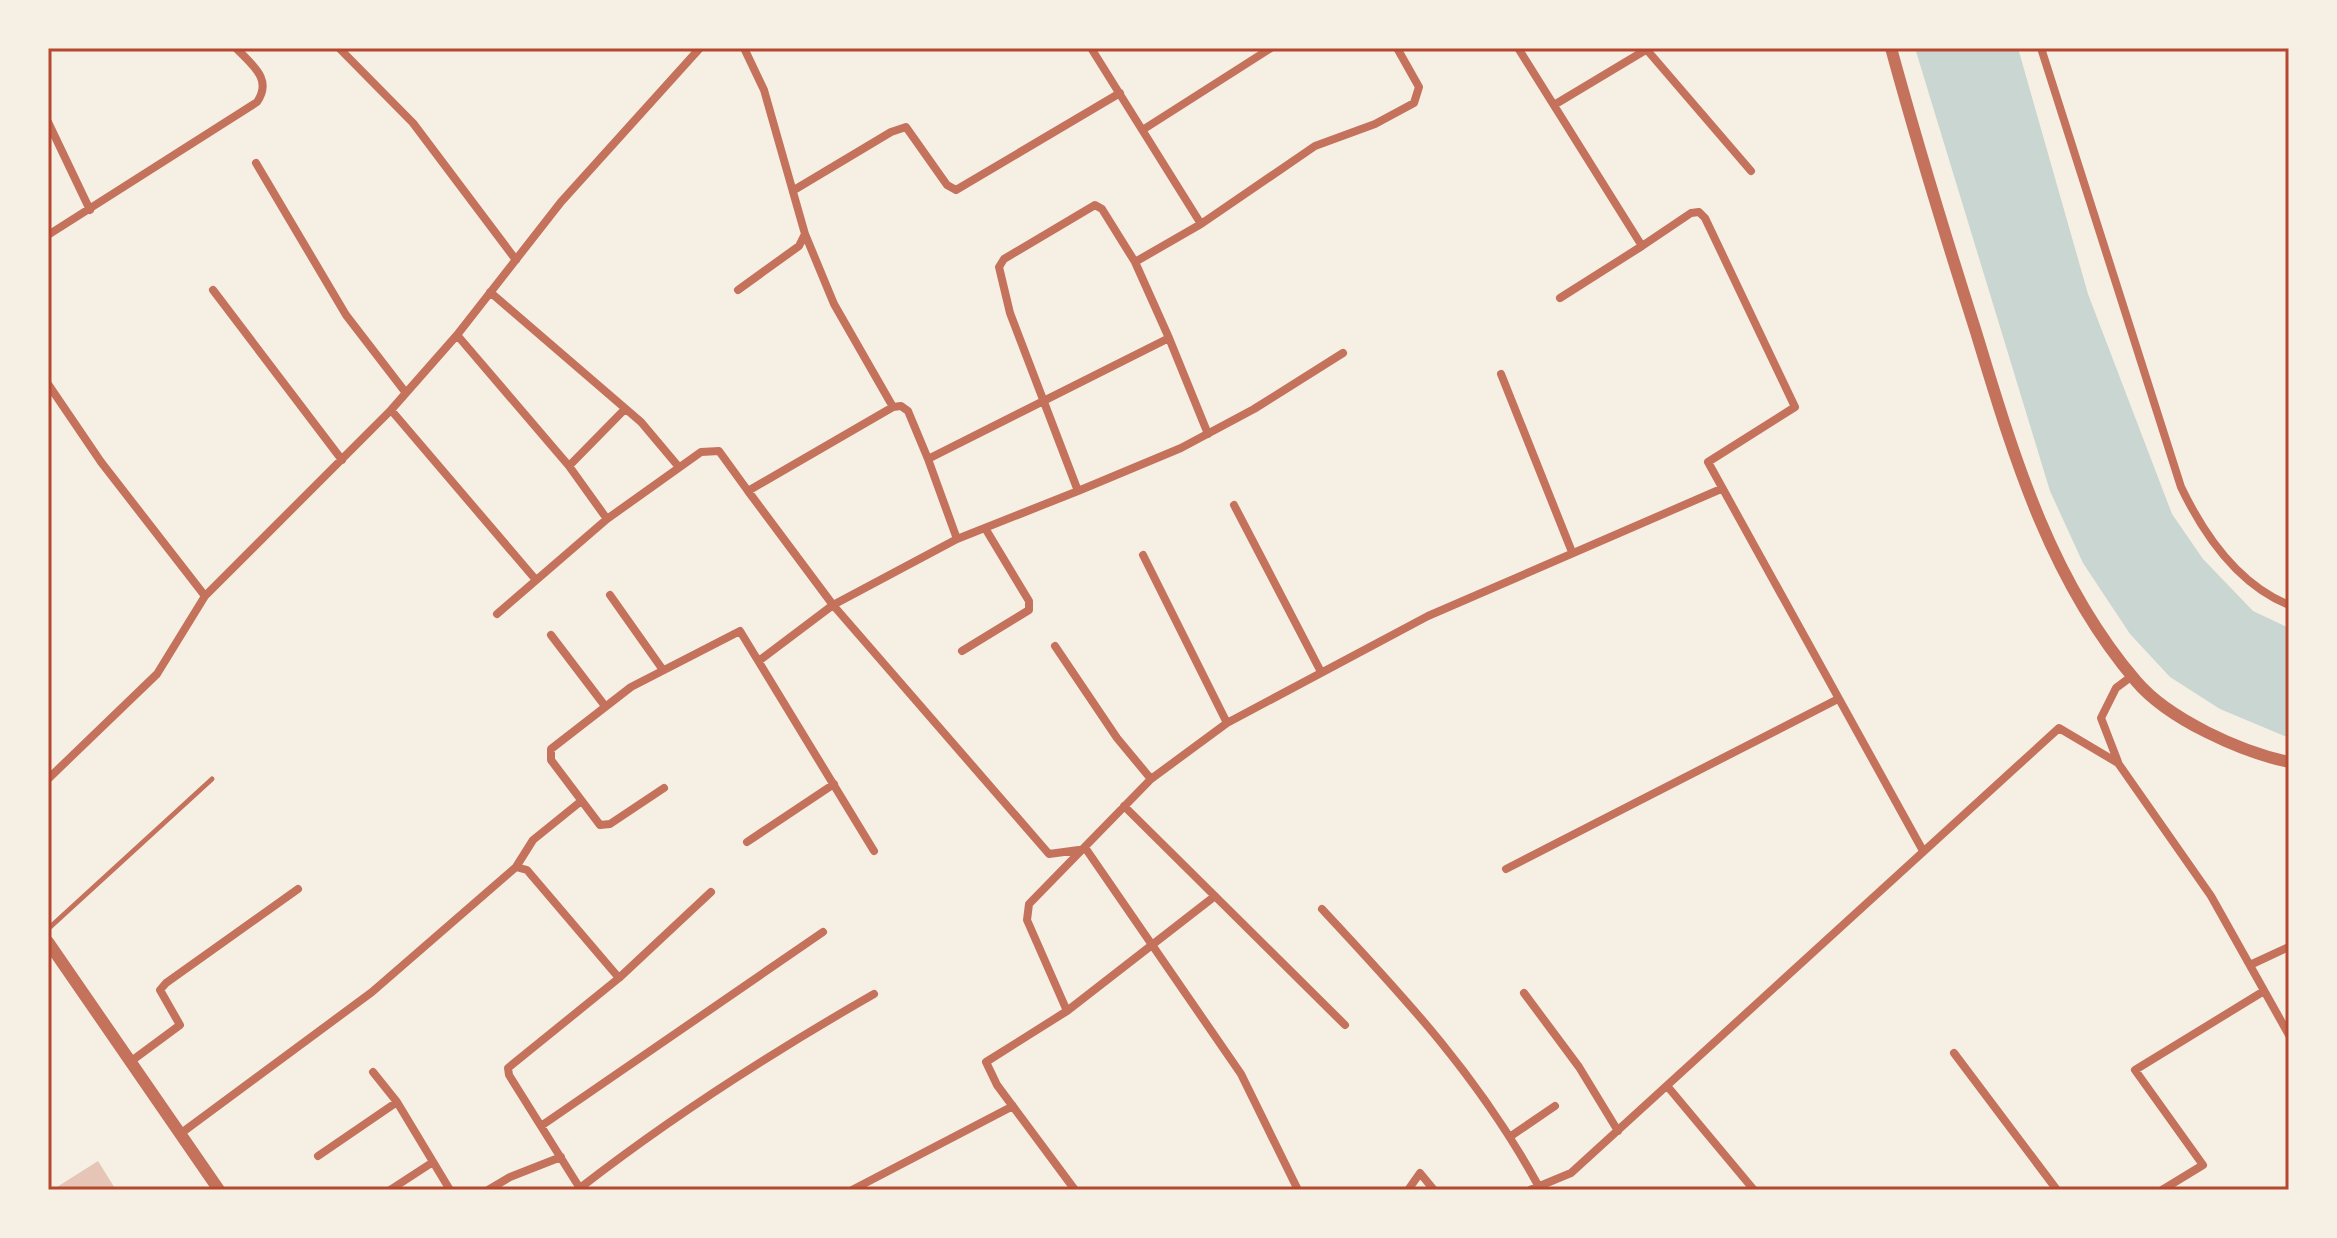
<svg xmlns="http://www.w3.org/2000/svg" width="2337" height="1238" font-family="'Asap Condensed',sans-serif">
<rect width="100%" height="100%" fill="#f6efe4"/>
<!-- water -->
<path fill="#c9d6d2" d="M1915,48H2018L2088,294L2172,514L2203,559L2253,611L2289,628V738L2220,709L2170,677L2130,634L2083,563L2050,491Z"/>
<!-- building -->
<path fill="#e6c5b7" d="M98,1161L116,1190H59L57,1187Z"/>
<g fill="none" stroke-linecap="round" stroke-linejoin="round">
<!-- service -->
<path stroke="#c5725c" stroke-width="5" d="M48,929L212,779"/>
<!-- minor -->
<path stroke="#c5725c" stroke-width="8" d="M339,48L413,123L516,260
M1518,48L1642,246L1691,213L1699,212L1705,218L1795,407L1708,462L1922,849
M2041,48L2181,487C2204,535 2237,584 2289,605
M1647,50L1751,171
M1554,105L1649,48
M48,122L90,210
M1144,129L1271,48
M256,163L346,315L406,393
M794,190L891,132L906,127L947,185L956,190L1120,93
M1201,224L1315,146L1375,124L1414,103L1419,87L1397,48
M805,234L834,304L893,407
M48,235L257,102C273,79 252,65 236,48
M1135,262L1102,209L1095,205L1004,259L999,267L1010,313L1078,491L957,539L833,605L1049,854L1086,849L1241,1074L1298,1190
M213,290L342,460
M738,290L799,246L805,234L764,90L744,48
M490,292L641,422L678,466
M1560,298L1642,246
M457,335L569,466L607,519
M1169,338L1208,434
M1501,374L1572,552
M48,384L101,462L205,596
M391,410L536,580
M928,459L957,539
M569,466L625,409
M748,491L833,605L760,660
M1078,491L1181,448L1254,409L1343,353
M1234,505L1320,670
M1143,555L1227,723
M610,595L663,670
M497,614L607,519L701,452L719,451L748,491L893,407L901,406L908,411L928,459L1169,338L1135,262L1201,224L1091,48
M551,635L605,706
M1055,646L1117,738L1151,779
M962,651L1029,610V601L985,528
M2118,762L2101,718L2116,688L2132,676
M48,779L157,674L205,596L391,410L457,335L561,202L700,48
M664,788L610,824L600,825L551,760V749L631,687L740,631L874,851
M1124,806L1345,1025
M747,842L834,784
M516,867L533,840L580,802
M1506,869L1838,699
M1322,909C1405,998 1480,1078 1539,1187
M2250,965L2289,947
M1524,993L1579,1067L1618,1131
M1067,1011L1027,920L1029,904L1151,779L1227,723L1428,616L1721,489
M1954,1053L2057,1190
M130,1062L180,1025L160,990L166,983L298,889
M373,1072L397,1102L450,1190
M1668,1087L1754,1190
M541,1126L823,932
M180,1134L372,992L516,867L527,870L619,978
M1511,1136L1555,1106
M318,1156L397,1102
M580,1188C674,1115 771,1053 874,994
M390,1190L433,1162
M488,1190L510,1177L561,1157
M581,1190L509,1075L508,1068L619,978L711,892
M852,1190L1013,1106
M1075,1190L997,1085L986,1062L1067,1011L1215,896
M1408,1190L1420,1173L1434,1190
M1530,1190L1571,1173L2059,728L2118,763L2211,896L2289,1035
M2162,1190L2203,1165L2135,1070L2264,991"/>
<!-- tertiary -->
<path stroke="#c5725c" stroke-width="12" d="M1891,48C1917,143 1946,238 1976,332C2014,457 2050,580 2136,681C2168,719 2241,752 2289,762
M48,942L219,1190"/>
</g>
<!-- border -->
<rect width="2337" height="1238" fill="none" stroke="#f6efe4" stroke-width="100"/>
<rect x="50" y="50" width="2237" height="1138" fill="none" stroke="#b5482f" stroke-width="3"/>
</svg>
